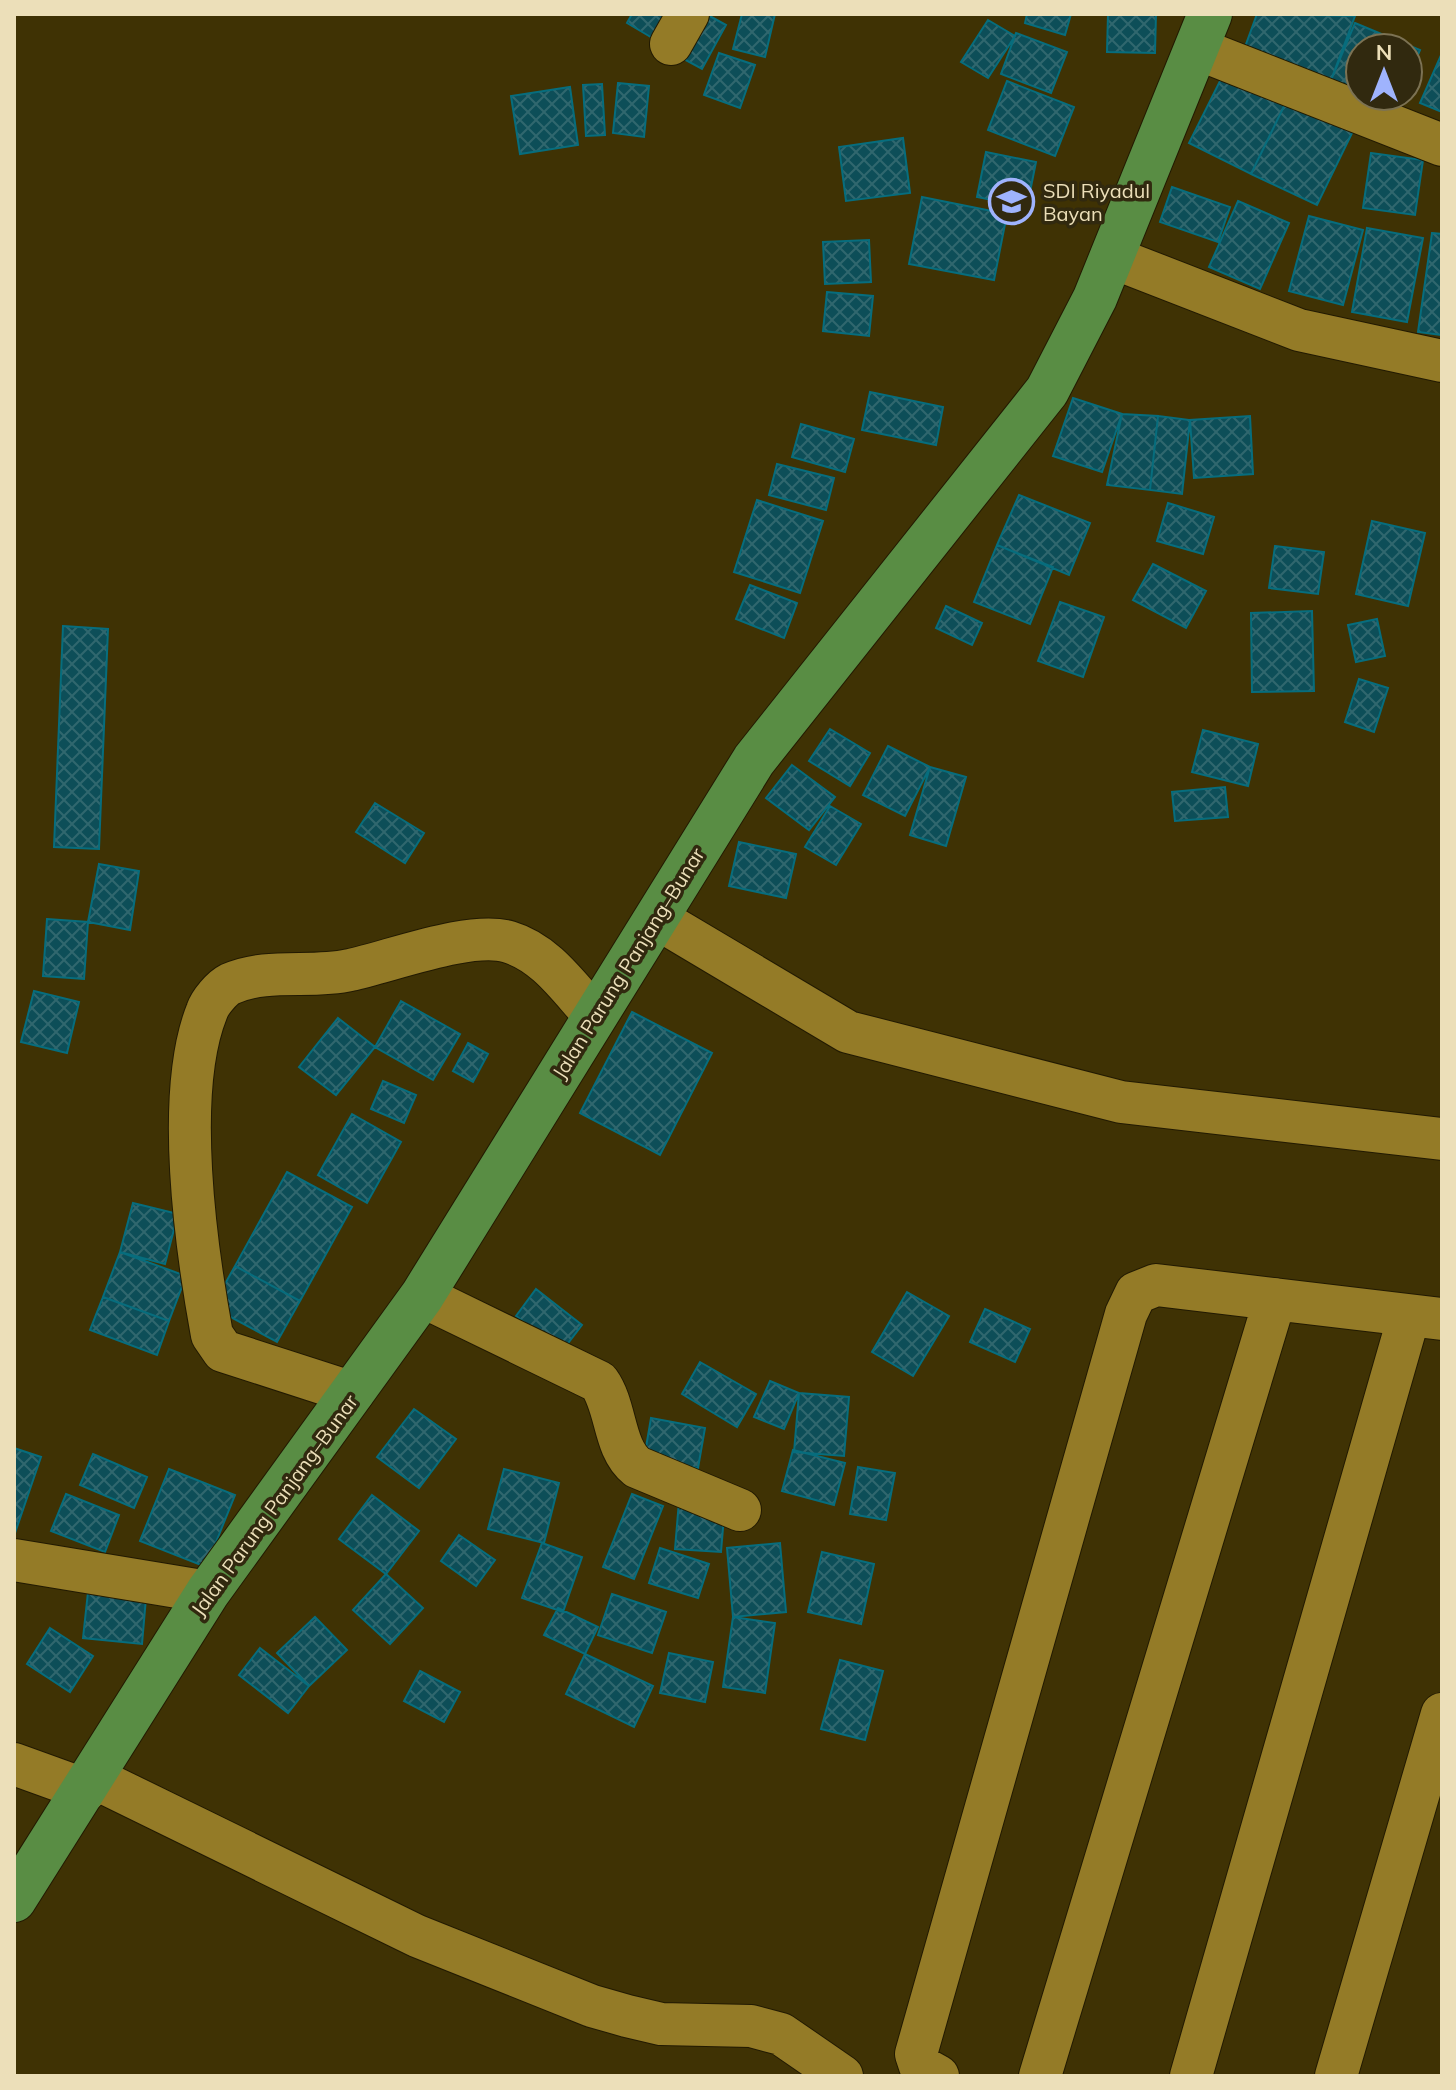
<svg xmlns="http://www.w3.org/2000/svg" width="1456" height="2090" font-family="Mulish,sans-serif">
<defs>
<pattern id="building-cross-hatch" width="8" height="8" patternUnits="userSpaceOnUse" patternTransform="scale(2)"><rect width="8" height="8" fill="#0d4e58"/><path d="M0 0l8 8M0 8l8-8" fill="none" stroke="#30676e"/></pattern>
</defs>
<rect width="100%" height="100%" fill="#3f3204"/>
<!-- building -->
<path fill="url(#building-cross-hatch)" stroke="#076d7d" stroke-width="2" d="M632,14H669L654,39L627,23Z
M706,14L726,25L702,69L682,58Z
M742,14H775L765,57L733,49Z
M1027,14H1071L1065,35L1025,23Z
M1108,14H1156L1155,53L1107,52Z
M1257,14L1355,16L1331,80L1245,47Z
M988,20L1015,36L988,78L961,62Z
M1355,23L1420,50L1408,78V48H1360V92L1331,80Z
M1016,33L1067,52L1051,93L1001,74Z
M719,53L755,65L740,108L704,95Z
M1442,53V112L1420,103Z
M1228,65L1289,96L1251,174L1189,143Z
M1007,81L1074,107L1055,156L988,130Z
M618,83L649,86L644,137L613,133Z
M602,84L605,135L586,136L583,85Z
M570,87L578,145L520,154L511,96Z
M1289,96L1355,127L1317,205L1251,174Z
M1369,96H1400L1395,107Z
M903,138L910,193L846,201L839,147Z
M986,152L1036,162L1027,207L977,197Z
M1371,153L1423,160L1415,215L1363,208Z
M1172,187L1230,207L1218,242L1160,222Z
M922,197L1007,214L994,280L909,264Z
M1238,201L1289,223L1260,289L1209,267Z
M1309,216L1363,230L1343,305L1289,291Z
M1367,228L1423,238L1407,322L1352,312Z
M1432,233L1442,234V335L1418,332Z
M869,240L871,282L825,284L823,242Z
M827,292L873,296L869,336L823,331Z
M870,392L943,407L936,445L862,430Z
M1073,398L1122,414L1102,472L1053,456Z
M1122,414L1158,416L1150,490L1107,485Z
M1158,416L1190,420L1182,494L1150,490Z
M1250,416L1253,474L1194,478L1190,420Z
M801,424L854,439L845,472L792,457Z
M777,464L834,478L826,510L769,495Z
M1019,495L1090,523L1069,575L997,545Z
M757,500L823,521L800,593L734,572Z
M1168,503L1214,517L1203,554L1157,541Z
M1372,521L1425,533L1408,606L1356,594Z
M997,545L1053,567L1030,624L974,602Z
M1275,546L1324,552L1318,594L1269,588Z
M1153,564L1206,591L1186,628L1133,600Z
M750,585L797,603L784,638L736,619Z
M1060,602L1104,617L1083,677L1038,661Z
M946,606L982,623L972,645L936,628Z
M1312,611L1314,691L1252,692L1251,613Z
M1377,619L1385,656L1356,662L1348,625Z
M63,626L108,629L99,849L54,847Z
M1359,679L1388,688L1374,732L1345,722Z
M830,729L870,753L850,786L809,761Z
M1203,730L1258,744L1248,786L1192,772Z
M888,746L930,767L905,816L863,795Z
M792,765L835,797L809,830L766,798Z
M930,767L966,777L946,846L910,835Z
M1225,787L1228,817L1175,821L1172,792Z
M375,803L424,833L405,863L356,832Z
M830,806L861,824L836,865L805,847Z
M739,842L796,854L786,898L729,886Z
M99,864L139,871L130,930L88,922Z
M47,919L88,922L84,979L43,976Z
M34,991L79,1002L67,1053L21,1042Z
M401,1001L460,1034L433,1080L375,1047Z
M632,1012L712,1053L660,1155L580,1113Z
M338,1018L375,1047L336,1095L299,1067Z
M468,1043L488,1054L473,1082L453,1071Z
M383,1081L416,1095L404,1123L371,1109Z
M352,1114L401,1142L367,1203L318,1175Z
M287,1172L352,1207L300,1301L235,1266Z
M133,1203L178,1214L165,1264L120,1252Z
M120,1252L186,1276L169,1321L103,1297Z
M235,1266L300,1301L277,1342L212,1307Z
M536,1289L582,1325L562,1351L516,1316Z
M907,1292L949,1316L913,1376L872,1352Z
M103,1297L169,1321L157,1355L90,1330Z
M985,1309L1030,1329L1015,1362L970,1342Z
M700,1362L756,1394L737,1427L682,1394Z
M770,1381L799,1393L784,1429L754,1417Z
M799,1393L849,1397L844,1456L794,1452Z
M414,1409L456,1439L419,1488L377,1457Z
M651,1418L705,1428L698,1468L644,1459Z
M14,1448L41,1457L15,1533H14Z
M793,1450L845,1463L834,1505L782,1491Z
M93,1454L147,1477L134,1508L80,1485Z
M858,1467L895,1473L886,1520L850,1514Z
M169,1469L235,1495L206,1567L140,1541Z
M504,1469L559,1483L544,1543L488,1529Z
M66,1494L119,1515L105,1552L51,1531Z
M632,1494L663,1506L634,1579L603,1567Z
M372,1495L419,1531L386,1574L339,1539Z
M679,1501L725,1504L721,1552L675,1549Z
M459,1535L495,1560L476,1586L441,1561Z
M542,1543L582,1557L563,1612L522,1598Z
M780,1543L786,1612L733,1617L727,1548Z
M660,1548L709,1564L698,1598L649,1583Z
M822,1552L874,1564L861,1624L808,1612Z
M386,1574L423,1608L390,1644L353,1610Z
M88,1592L146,1598L142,1644L83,1638Z
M612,1594L666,1612L652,1653L598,1635Z
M558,1608L598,1627L585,1654L544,1635Z
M315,1617L347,1650L309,1686L277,1653Z
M733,1617L775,1623L765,1693L723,1687Z
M50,1628L93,1656L70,1692L27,1664Z
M260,1648L309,1686L288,1713L239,1675Z
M669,1653L713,1662L705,1702L660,1693Z
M585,1654L653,1686L634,1727L566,1694Z
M840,1660L883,1671L865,1740L821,1729Z
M420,1671L460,1692L444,1722L404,1701Z"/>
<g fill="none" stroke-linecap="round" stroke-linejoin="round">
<defs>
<path id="minor" d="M671,44L688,14
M1198,49L1442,145
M1111,257L1299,330L1442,361
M658,919L848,1032L1121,1102L1442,1139
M422,1296L599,1382C617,1407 613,1448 637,1467L740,1510
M353,1393L223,1351L212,1335C196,1248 174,1093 207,1011C210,1002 222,988 230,984C268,967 311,979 350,970C389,962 471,930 509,942C546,953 569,988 594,1015
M14,1560L208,1592
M14,1764L86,1790
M94,1778L417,1936L592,2006L627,2016L661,2024L751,2026L781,2034L842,2076
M938,2076L920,2066L916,2054L1126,1314L1136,1293L1156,1285L1442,1319
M1040,2076L1275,1299
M1191,2076L1409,1316
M1336,2076L1442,1714"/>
<path id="major" d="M14,1900L208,1592L422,1296L754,760L1047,391L1095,298L1210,14"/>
</defs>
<!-- minor casing -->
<use href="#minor" stroke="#221a02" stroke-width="44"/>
<!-- major casing -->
<use href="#major" stroke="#221a02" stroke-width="46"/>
<!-- minor -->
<use href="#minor" stroke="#947b27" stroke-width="42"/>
<!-- major -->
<use href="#major" stroke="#598d44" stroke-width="44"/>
</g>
<!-- icons -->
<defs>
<symbol id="school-ring" viewBox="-11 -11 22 22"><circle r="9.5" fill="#31290f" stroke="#9fb3fd" stroke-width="1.5"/><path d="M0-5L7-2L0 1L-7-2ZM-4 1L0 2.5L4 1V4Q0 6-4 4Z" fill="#9fb3fd"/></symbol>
</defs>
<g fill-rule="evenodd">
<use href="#school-ring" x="986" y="176" width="51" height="51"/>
</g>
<g text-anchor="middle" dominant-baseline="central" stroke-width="7" stroke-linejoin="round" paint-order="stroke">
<!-- poi labels -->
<g font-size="20" fill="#ecdfb9" stroke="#31290f" text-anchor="start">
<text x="1043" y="190">SDI Riyadul<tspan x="1043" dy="23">Bayan</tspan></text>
</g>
<!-- street labels -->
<g font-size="20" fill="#ecdfb9" stroke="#31290f">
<text transform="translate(628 963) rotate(-58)">Jalan Parung Panjang–Bunar</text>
<text transform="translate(274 1505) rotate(-54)">Jalan Parung Panjang–Bunar</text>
</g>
</g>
<!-- border -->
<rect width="1456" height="2090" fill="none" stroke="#ecdfb9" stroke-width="32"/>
<!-- north arrow -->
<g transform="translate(1384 72)"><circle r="38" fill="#31290f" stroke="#7c7253" stroke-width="2"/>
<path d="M0-6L14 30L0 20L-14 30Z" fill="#9fb3fd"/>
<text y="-12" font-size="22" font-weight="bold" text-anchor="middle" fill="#ecdfb9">N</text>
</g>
</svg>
